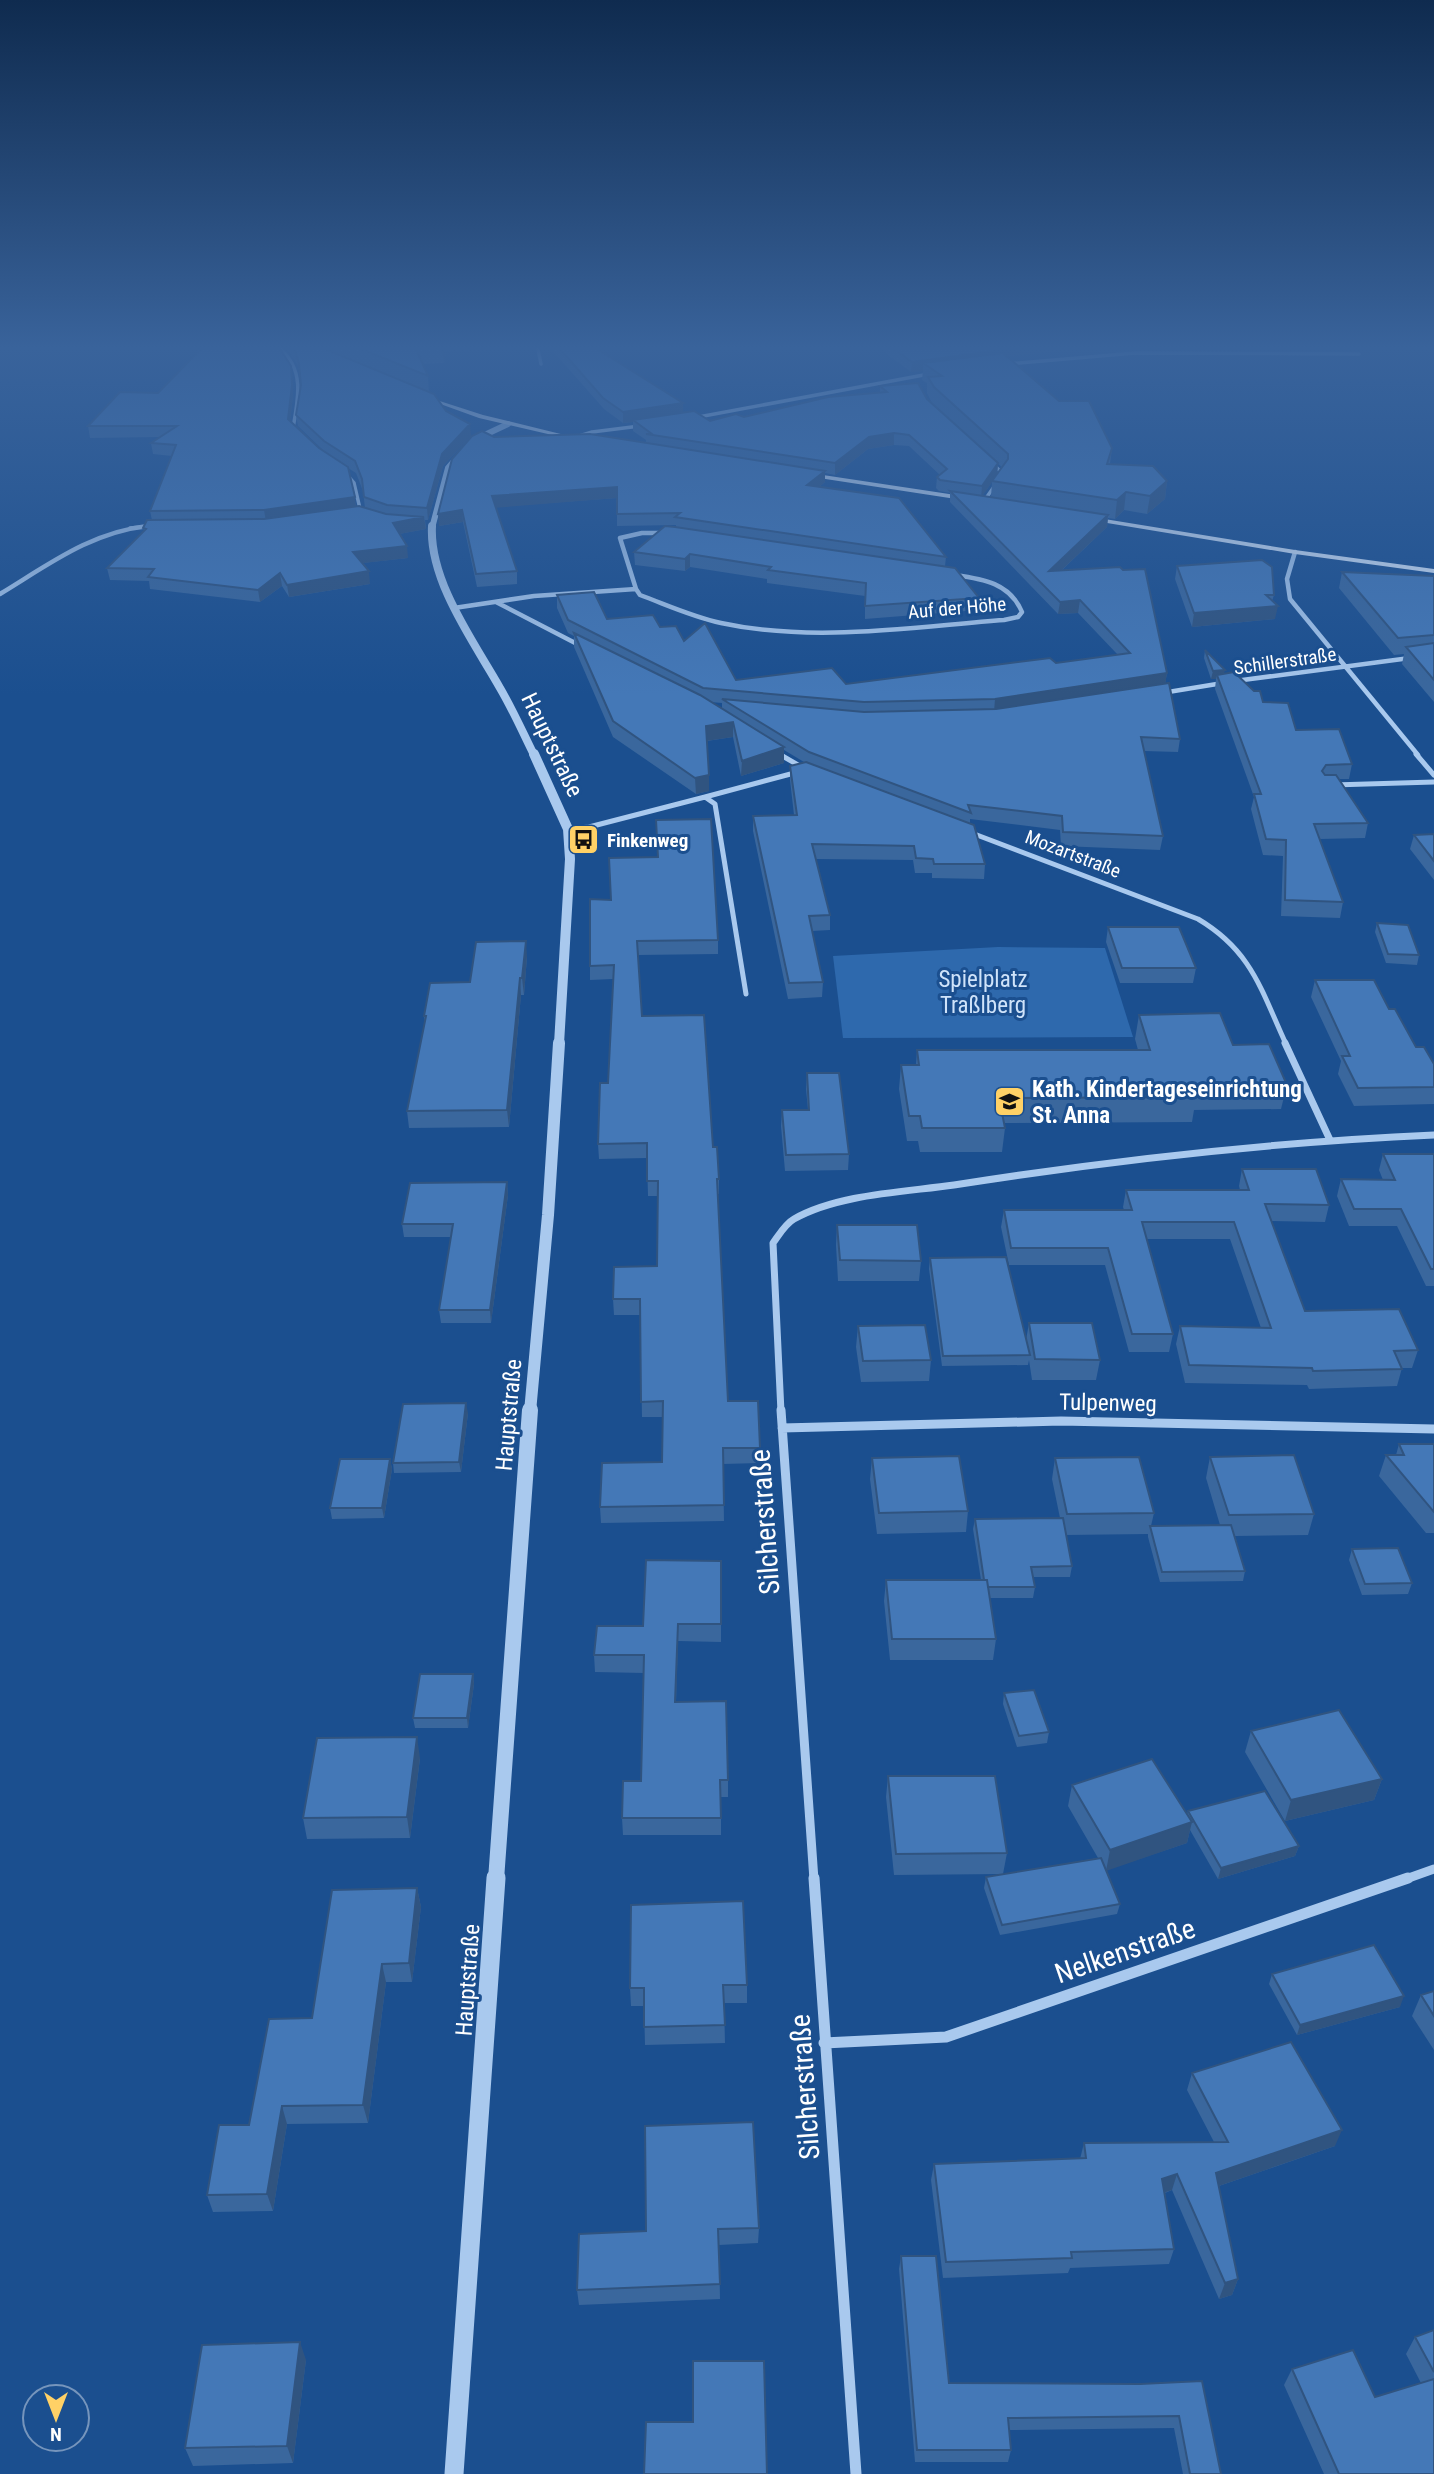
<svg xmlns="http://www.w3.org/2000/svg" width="1434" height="2474" font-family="'Roboto Condensed',sans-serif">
<rect width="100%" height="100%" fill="#1b4f8f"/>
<!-- green -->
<path fill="#2e69ad" d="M998,947L1105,948L1133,1037L843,1038L833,956Z"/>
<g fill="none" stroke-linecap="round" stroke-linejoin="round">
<!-- minor-far5 -->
<path stroke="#a9c9ee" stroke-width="3.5" d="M280,349C305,369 298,400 293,428L297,432
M538,349L541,364
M1007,364L1135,353L1359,354
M693,418L929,374
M573,438L592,432L640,426
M341,468L354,483L361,513
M984,501L1003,474L992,463
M130,528L153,526"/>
<!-- minor-far4 -->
<path stroke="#a9c9ee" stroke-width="4.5" d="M1295,552L1287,579L1290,599L1418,755
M636,589L620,538L642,533H666
M0,594C48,565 91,532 148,526
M496,602L581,646
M454,608L534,596L636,589L640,595C667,605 693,617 721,623C813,643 911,627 1004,620L1018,617L1022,612C1010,583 983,579 955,575
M1235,681L1410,658
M1162,693L1223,683
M776,752L782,755"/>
<!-- minor-far3 -->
<path stroke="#a9c9ee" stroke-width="5" d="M779,754L805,769
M1416,754L1434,775
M1333,785L1434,782
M568,829L589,827L705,797
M969,832L1198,919C1252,951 1261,990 1286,1044
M746,994L715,804L705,797L798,772"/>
<!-- minor-far2 -->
<path stroke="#a9c9ee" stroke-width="7" d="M1285,1043L1330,1140
M781,1412L773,1243C779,1235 785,1224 794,1219C838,1194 905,1192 954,1185C1113,1160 1273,1142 1434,1135"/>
<!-- minor-far1 -->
<path stroke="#a9c9ee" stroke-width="9" d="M781,1410L814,1880
M782,1428L1061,1421L1434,1429
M1403,1880L1434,1869"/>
<!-- minor -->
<path stroke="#a9c9ee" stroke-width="11" d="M814,1878L856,2474
M824,2043L946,2037L1408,1878"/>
<!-- tertiary-far5 -->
<path stroke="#a9c9ee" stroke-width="6" d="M474,440L508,424
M432,528L448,468L461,453"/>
<!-- tertiary-far4 -->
<path stroke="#a9c9ee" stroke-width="8" d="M432,526C429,581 474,642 500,688C513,710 523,733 534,755"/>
<!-- tertiary-far3 -->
<path stroke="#a9c9ee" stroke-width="10" d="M534,754L568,829L570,859L559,1044"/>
<!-- tertiary-far2 -->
<path stroke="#a9c9ee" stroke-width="12" d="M530,1412L548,1215L559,1043"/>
<!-- tertiary-far1 -->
<path stroke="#a9c9ee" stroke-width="16" d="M496,1880L530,1410"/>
<!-- tertiary -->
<path stroke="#a9c9ee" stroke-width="19" d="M454,2474L496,1878"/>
<!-- secondary -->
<path fill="#d6e6fa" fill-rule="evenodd" d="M421,395L483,415L581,439L578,441L479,418L421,397Z
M803,472L969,497L973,499L969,501L806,476Z
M1086,516L1295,550L1434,569V573L1295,554L1089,520L1085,518Z"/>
</g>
<!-- wall -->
<path fill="#3a679d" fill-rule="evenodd" d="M287,349H325L334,352L333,349H499V350L446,351L444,363L422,364L428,376L429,393L471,436L443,466L428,520H425L426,529L399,534L408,558L362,563L370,584L289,597L282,586L260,602L150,589L149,581L110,580L107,568L144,531L143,528L152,520L150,511L172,456L153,454L151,443L160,437L90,438L88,426L158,393L291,366L293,396L290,421L319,448L326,453L298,426L296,415L301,385L300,372L297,364ZM348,468L356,473L363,491L365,508L356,506Z
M551,349H597L683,403V413L710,421L744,417L880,393V386L927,399L932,403L927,393V383L922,380L923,371L911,372L880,349H1069V350L1007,356L1112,448L1110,464L1167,481L1165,499L1147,514L1124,510L1115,519L1108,518L1107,527L1061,571L1167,673L1165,684L1180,739L1178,752L1144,751L1163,836L1160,850L1061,846L1060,830L970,819V823L985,864L984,879L932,878V873H915L913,860L816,859L830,915V930L812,931L823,982L822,997L788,999L753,831V816L794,815L790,780V766L804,762L784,750V763L741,776L733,737L707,741L709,791L696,794L613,737L574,647V636L568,633L557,608V595L607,619L660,627L684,641L736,680L846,684L1056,663L1118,655L1078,613L1058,614L950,502V493L939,491L936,488L937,477L940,475L909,446L894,445L868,449L835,475L825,473V482L819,487L946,557L945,566L979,598L978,610L865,619V596L767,583V579L690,567L685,571L635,565L634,552L676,527V525L617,526V498L496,507L517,571V584L477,587L463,522L439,526L494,437L646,443V440L633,431V422L623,423L604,409ZM998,464L1002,467L997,474ZM992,482L991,497L982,496ZM710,702L722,703V709Z
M1177,566L1274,595L1272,601L1275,619L1192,627L1175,579Z
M1342,572L1434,576V702L1402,664L1404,654L1394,655L1339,588Z
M1205,650L1224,674L1263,702L1296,730L1352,764L1349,779H1339L1368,823L1365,838L1320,839L1343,902L1340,918L1281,916L1283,856L1263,855L1251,809L1254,797L1215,689L1216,679H1211L1204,658Z
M1434,834V880L1410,849L1414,835Z
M611,900L718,940V954L638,955L642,1016L713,1147L719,1179V1194H718L728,1401L760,1448V1463L723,1464L724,1521L601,1523L600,1507L662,1462L663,1417H642L640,1315H614L613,1299L657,1266L658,1196H648L647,1158L599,1159L598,1144L608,1083L613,979L590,980V966Z
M1377,923L1419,955L1417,965L1386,963L1375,932Z
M1108,927L1196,968L1193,983H1120L1106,942Z
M527,957L524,995H521L509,1127L409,1128L407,1111L425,1024L424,1016L470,982Z
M1315,980L1389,1009L1416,1047L1434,1064V1104L1354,1106L1338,1074L1341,1061L1311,997Z
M1139,1015L1233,1045L1287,1085L1281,1109L1194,1110L1192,1122L1004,1123L1005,1128L1002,1152H920L918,1141H907L899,1089L901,1065H916L917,1050H1138L1135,1039Z
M807,1073L849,1154L848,1170L785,1171L781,1126L782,1110H808L806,1089Z
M1383,1154H1434V1286H1426L1397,1226H1349L1337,1196L1341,1179L1383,1180L1379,1170Z
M1242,1169L1329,1205L1325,1222L1271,1221L1305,1311L1418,1350L1412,1368H1402L1397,1386L1309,1389L1307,1385L1185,1383L1176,1344L1180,1326L1261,1328L1230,1239H1146L1173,1334L1169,1352H1129L1105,1265H1009L1001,1227L1004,1210H1124L1123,1207L1126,1190H1240L1239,1186Z
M507,1182L508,1195L491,1323H441L439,1310L451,1237H404L402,1224Z
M837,1225L921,1261L919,1281H838L836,1245Z
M930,1258L1026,1340L1029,1323L1100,1360L1096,1380H1032L1029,1360L1028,1365L942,1366L929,1269Z
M858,1326L931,1360L929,1381L861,1382L856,1347Z
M468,1413L461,1472L394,1473L393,1463Z
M1399,1444H1434V1533H1426L1379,1476L1386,1455H1396Z
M1210,1457L1314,1514L1308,1535L1235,1536L1245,1571L1243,1581L1160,1582L1148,1537V1534L1066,1535L1072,1566L1070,1577H1033L1035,1587L1033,1598H990L996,1639L993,1660H890L884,1601L886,1580H981L973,1529L975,1519L1060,1518L1052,1479L1055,1458L1154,1513L1151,1526L1220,1525L1206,1478Z
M872,1458L968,1511L966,1532L877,1534L870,1479Z
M390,1459L392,1469L384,1518L332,1519L330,1508Z
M1352,1549L1412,1583L1408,1594L1362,1595L1349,1560Z
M721,1561V1642L678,1641L676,1702L728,1780V1797H721V1835H623L622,1818L641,1781L644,1673L595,1672L594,1655L643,1626Z
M473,1674L474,1684L468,1728H415L413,1718Z
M1004,1693L1049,1732L1047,1743L1017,1747L1003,1704Z
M1251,1731L1382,1779L1374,1800L1285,1821L1245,1752Z
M420,1758L410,1838L307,1839L303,1818Z
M888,1776L1007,1853L1003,1874L894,1875L886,1797Z
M1072,1785L1187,1814L1188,1811L1299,1846L1295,1856L1218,1879L1190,1830L1187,1843L1106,1870L1120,1904L1117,1914L1000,1935L984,1888L986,1877L1098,1858L1068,1806Z
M417,1888L421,1907L412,1982H386L368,2123L287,2124L273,2211L213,2212L207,2195L312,2018Z
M631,1905L747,1985V2003H724L725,2043L645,2045L644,2006H631L630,1988Z
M1272,1974L1400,2007L1297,2035L1269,1984Z
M1434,1991V2050L1412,2016L1421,1995Z
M1192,2073L1335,2146L1219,2186L1238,2279L1232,2295L1219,2299L1172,2190L1165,2193L1174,2249L1169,2264L1070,2268L1068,2273L943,2278L931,2180L934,2164L1080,2159L1084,2143L1214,2142L1187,2090Z
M759,2228L758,2243L719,2245L720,2299L579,2305L577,2290L579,2234Z
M901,2256L949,2383L1140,2384L1202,2381L1221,2474H1183L1174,2428L1009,2430L1011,2450L1008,2462H915L899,2269Z
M1434,2330V2474H1324L1284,2385L1292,2369L1375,2397L1421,2383L1406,2354L1415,2337Z
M306,2360L293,2463L193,2466L185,2448Z"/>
<!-- shaded-wall -->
<path fill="#305480" d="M442,349H446V351L444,363Z
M990,349H1069V350L923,363V371L911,372L912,362Z
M291,366L293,396L289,430L288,419Z
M683,403V415L633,420V422L623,423V412Z
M470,424L471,436L443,466L428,520L427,508L442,454Z
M894,433V445L868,449L835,475V463L869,437Z
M998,463L997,475L981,498L982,486Z
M825,471V482L807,497V485Z
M1167,481L1165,499L1147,514L1150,496Z
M617,487V498L493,508L492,496Z
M1126,492L1124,510L1115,519L1117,500Z
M355,497L356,509L266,522L264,510Z
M462,510L463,522L439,526L438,514Z
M1108,515L1107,527L1047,584L1049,571Z
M424,517L426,529L394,535L393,523Z
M407,546L408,558L355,564L353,552Z
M690,554V567L685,571V559Z
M369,571L370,584L289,597L287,585Z
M280,573L282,586L260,602L258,590Z
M1080,600L1078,613L1058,614L1060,602Z
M1278,606L1275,619L1192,627L1194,613Z
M1225,670L1223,678L1217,675L1216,679H1211L1213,671Z
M1167,673L1165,686L994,712L995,699Z
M733,722V737L706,741V726Z
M784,747V763L741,776L742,761Z
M709,775V791L696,794L695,778Z
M526,941L527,957L524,995L522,978Z
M520,978L521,995L509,1127L507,1110Z
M507,1182L508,1195L491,1323L490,1310Z
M466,1403L468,1413L461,1472L459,1462Z
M390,1459L392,1469L384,1518L382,1508Z
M678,1624V1641L675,1720V1702Z
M473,1674L474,1684L468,1728L467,1718Z
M417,1737L420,1758L410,1838L407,1817Z
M1382,1779L1374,1800L1285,1821L1291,1800Z
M1192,1822L1187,1843L1106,1871L1110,1850Z
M1299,1846L1295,1856L1218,1879L1221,1868Z
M417,1888L421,1907L412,1982L409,1963Z
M382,1964L386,1982L368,2123L363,2105Z
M1404,1996L1400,2007L1297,2035L1300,2025Z
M282,2106L287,2124L273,2211L267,2194Z
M1342,2130L1335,2146L1210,2189L1216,2173Z
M1177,2174L1172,2190L1157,2195L1162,2179Z
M1238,2279L1232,2295L1219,2299L1225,2283Z
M300,2342L306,2360L293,2463L287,2446Z"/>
<!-- building -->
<path fill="#4478b7" stroke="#305480" stroke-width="2" d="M201,349H280L291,366L292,385L288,419L319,448L348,467L355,497L264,510L150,511L176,445L151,443L177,426H88L120,392L158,393Z
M293,349H325L434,394L446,411L470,424L442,454L427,508L387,505L364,497L362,479L355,461L324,441L296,415L301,385L299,364L296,353Z
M361,349H416L428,376Z
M560,349H597L683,403L623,412L603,398Z
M894,349H991L994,351L912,362Z
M1003,353L1059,401H1089L1112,448L1107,464L1153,466L1167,481L1150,496L1126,492L1117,500L992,481L1008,459V454L934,387L928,377L942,376L923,363Z
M918,383L927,399L998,463L982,486L940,480L937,477L947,469L909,435L894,433L869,437L835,463L646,434H652L633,420L694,411L710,421L736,414L744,417L828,397L887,392L880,386Z
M482,431L494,437L590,434L825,471L807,485L899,498L946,557L675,517L680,513L617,514V487L492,496L517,571L476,574L462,510L438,514L452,459L472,436Z
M950,491L1108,515L1049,571L1120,567L1123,570L1145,569L1167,673L995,699L864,702L703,688L568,620L557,595L594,592L607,619L653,615L660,627L676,626L684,641L705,623L736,680L832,668L846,684L1050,658L1056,663L1130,653L1080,600L1060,602Z
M359,506L386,514L424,517L393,523L407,546L353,552L369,571L287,585L280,573L258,590L148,577L154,569L107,568L146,529L143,528L147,520L264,519Z
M665,526L675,527L955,568L979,598L865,606L866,583L768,570L771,567L690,554L685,559L634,552Z
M1262,560L1272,567L1274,595H1266L1278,606L1194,613L1177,566Z
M1342,572L1434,576V635L1398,638Z
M574,633L700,695L784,747L742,761L733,722L706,726L709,775L695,778L613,721Z
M1434,643V680L1406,647Z
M1205,650L1225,670L1213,671Z
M1234,672L1254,691H1260L1263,702L1288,703L1296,730L1339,729L1352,764L1326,765L1322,771L1325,775H1336L1368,823L1314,824L1343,902L1285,900L1286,840L1266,839L1254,794H1261L1217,675Z
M1169,683L1180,739L1141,737L1163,836L1063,832L1062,816L968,805L971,813L809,752L722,699L864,712L996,709Z
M806,762L974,825L985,864H934L933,859L916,858L914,846L812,844L830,915L809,916L823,982L789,983L753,816L797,815L790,766Z
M711,819L718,940L637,941L642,1016L704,1015L713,1147H717L719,1179H717L728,1401H758L760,1448H723L724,1505L600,1507L602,1463L662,1462L663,1401L641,1402L640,1299H613L614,1267L657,1266L658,1181H647V1143L598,1144L600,1083H608L614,965L590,966V899L611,900L609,858L658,857L656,820Z
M1434,834V861L1414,835Z
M1377,923L1408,925L1419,955L1388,954Z
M1108,927H1179L1196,968H1122Z
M526,941L522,978H520L507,1110L407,1111L426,1016H424L430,983L470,982L476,942Z
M1315,980H1374L1389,1009H1395L1416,1047H1424L1434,1064V1087L1358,1088L1342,1056H1350Z
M1220,1013L1233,1045L1269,1044L1287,1085H1192L1196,1097L999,1098L1005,1128H922L920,1116H909L901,1065H919L917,1050H1150L1139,1015Z
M807,1073H839L849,1154L786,1155L782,1110H809Z
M1383,1154H1434V1269H1431L1401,1209H1354L1341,1179L1395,1180Z
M1242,1169H1316L1329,1205L1265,1204L1305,1311L1399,1309L1418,1350L1394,1351L1402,1369L1313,1371L1312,1368L1189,1365L1180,1326L1271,1328L1234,1222H1142L1173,1334H1132L1108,1248H1011L1004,1210H1132L1126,1190H1249Z
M507,1182L490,1310H439L453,1224H402L410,1183Z
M837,1225H917L921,1261L840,1260Z
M1006,1257L1030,1355L943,1356L930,1258Z
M1029,1323H1092L1100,1360L1035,1359Z
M925,1325L931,1360L863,1361L858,1326Z
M466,1403L459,1462L393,1463L403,1404Z
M1399,1444H1434V1512L1386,1455H1404Z
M1294,1455L1314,1514L1229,1515L1210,1457Z
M959,1456L968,1511L879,1513L872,1458Z
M1139,1457L1154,1513L1067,1514L1055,1458Z
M340,1459H390L382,1508H330Z
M1063,1518L1072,1566L1031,1567L1035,1587H988L987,1580H984L975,1519Z
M1231,1525L1245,1571L1162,1572L1150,1526Z
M1398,1548L1412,1583L1365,1584L1352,1549Z
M646,1560L721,1561V1624H678L675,1702L726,1701L728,1780H720L721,1818H622L623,1781H641L644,1655H594L597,1626H643Z
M886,1580H987L996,1639H892Z
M420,1674H473L467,1718H413Z
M1034,1690L1049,1732L1019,1736L1004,1693Z
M1339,1710L1382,1779L1291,1800L1251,1731Z
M417,1737L407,1817L303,1818L317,1738Z
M1152,1759L1192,1822L1110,1850L1072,1785Z
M888,1776H995L1007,1853L896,1854Z
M1265,1791L1299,1846L1221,1868L1188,1811Z
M1101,1858L1120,1904L1002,1925L986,1877Z
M417,1888L409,1963L382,1964L363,2105L282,2106L267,2194L207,2195L219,2125H249L269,2019L312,2018L332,1890Z
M743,1901L747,1985H723L725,2025L644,2027V1988H630L631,1905Z
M1374,1945L1404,1996L1300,2025L1272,1974Z
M1434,1991V2016L1421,1995Z
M1291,2042L1342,2130L1216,2173L1238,2279L1225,2283L1177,2174L1162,2179L1174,2249L1071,2252L1072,2258L946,2262L934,2164L1086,2158L1084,2143L1228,2142L1192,2073Z
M753,2122L759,2228L718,2229L720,2284L577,2290L579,2234L646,2231L645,2126Z
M901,2256H936L949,2383L1140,2384L1202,2381L1221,2474H1190L1179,2416L1008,2418L1011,2450H917Z
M1434,2330V2372L1415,2337Z
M300,2342L287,2446L185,2448L202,2345Z
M1353,2350L1375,2397L1434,2379V2474H1339L1292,2369Z
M693,2361H764L767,2474H644L646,2422H693Z"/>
<!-- sky -->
<linearGradient id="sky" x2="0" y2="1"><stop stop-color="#0f2b4f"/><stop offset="0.5" stop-color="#39639b"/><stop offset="1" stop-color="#39639b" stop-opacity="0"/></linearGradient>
<rect width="1434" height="695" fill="url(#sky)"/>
<!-- icons -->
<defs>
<symbol id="bus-square" viewBox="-11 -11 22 22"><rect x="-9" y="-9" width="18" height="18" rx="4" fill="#ffd166" stroke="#1b4f8f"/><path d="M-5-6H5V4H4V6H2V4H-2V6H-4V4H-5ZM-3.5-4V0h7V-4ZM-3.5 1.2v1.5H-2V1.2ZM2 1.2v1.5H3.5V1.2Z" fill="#111"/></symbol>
<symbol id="school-square" viewBox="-11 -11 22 22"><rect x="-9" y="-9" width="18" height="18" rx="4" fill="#ffd166" stroke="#1b4f8f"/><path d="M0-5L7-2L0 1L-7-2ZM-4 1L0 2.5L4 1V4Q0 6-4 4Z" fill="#111"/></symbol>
</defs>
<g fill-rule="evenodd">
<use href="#bus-square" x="566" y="822" width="35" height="35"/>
<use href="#school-square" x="992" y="1084" width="35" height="35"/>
</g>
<g text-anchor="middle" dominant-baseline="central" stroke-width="6" stroke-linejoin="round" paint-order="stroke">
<!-- far-street labels -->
<g font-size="19" fill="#fff" stroke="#1b4f8f">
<text transform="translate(957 608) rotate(-5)">Auf der Höhe</text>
<text transform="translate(1285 661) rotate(-8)">Schillerstraße</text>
<text transform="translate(1073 854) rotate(21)">Mozartstraße</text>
</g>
<!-- far-poi labels -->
<g font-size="19" font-weight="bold" fill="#fff" stroke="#1b4f8f" text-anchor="start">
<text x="607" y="840">Finkenweg</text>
</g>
<!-- street labels -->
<g font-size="23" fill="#fff" stroke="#1b4f8f">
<text transform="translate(552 745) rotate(64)">Hauptstraße</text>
<text transform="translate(1108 1403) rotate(1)">Tulpenweg</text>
<text transform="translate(509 1415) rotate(-85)">Hauptstraße</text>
<text transform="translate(468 1980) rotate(-86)">Hauptstraße</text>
</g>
<!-- park labels -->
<g font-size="23" fill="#cfe3fa" stroke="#1b4f8f">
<text x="983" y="979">Spielplatz<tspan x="983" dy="26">Traßlberg</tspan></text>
</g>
<!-- poi labels -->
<g font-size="23" font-weight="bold" fill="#fff" stroke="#1b4f8f" text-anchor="start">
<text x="1032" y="1089">Kath. Kindertageseinrichtung<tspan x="1032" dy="26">St. Anna</tspan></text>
</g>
<!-- near-street labels -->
<g font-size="28" fill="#fff" stroke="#1b4f8f">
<text transform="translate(765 1522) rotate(-94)">Silcherstraße</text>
<text transform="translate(1125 1951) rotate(-19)">Nelkenstraße</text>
<text transform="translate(805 2087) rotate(-94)">Silcherstraße</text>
</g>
</g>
<!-- north arrow -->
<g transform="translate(56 2418) rotate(180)"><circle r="33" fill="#1b4f8f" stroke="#7695bc" stroke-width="2"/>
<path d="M0-5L12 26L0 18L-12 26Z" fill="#ffd166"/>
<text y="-10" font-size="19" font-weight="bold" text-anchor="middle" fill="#ffffff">N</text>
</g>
</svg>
